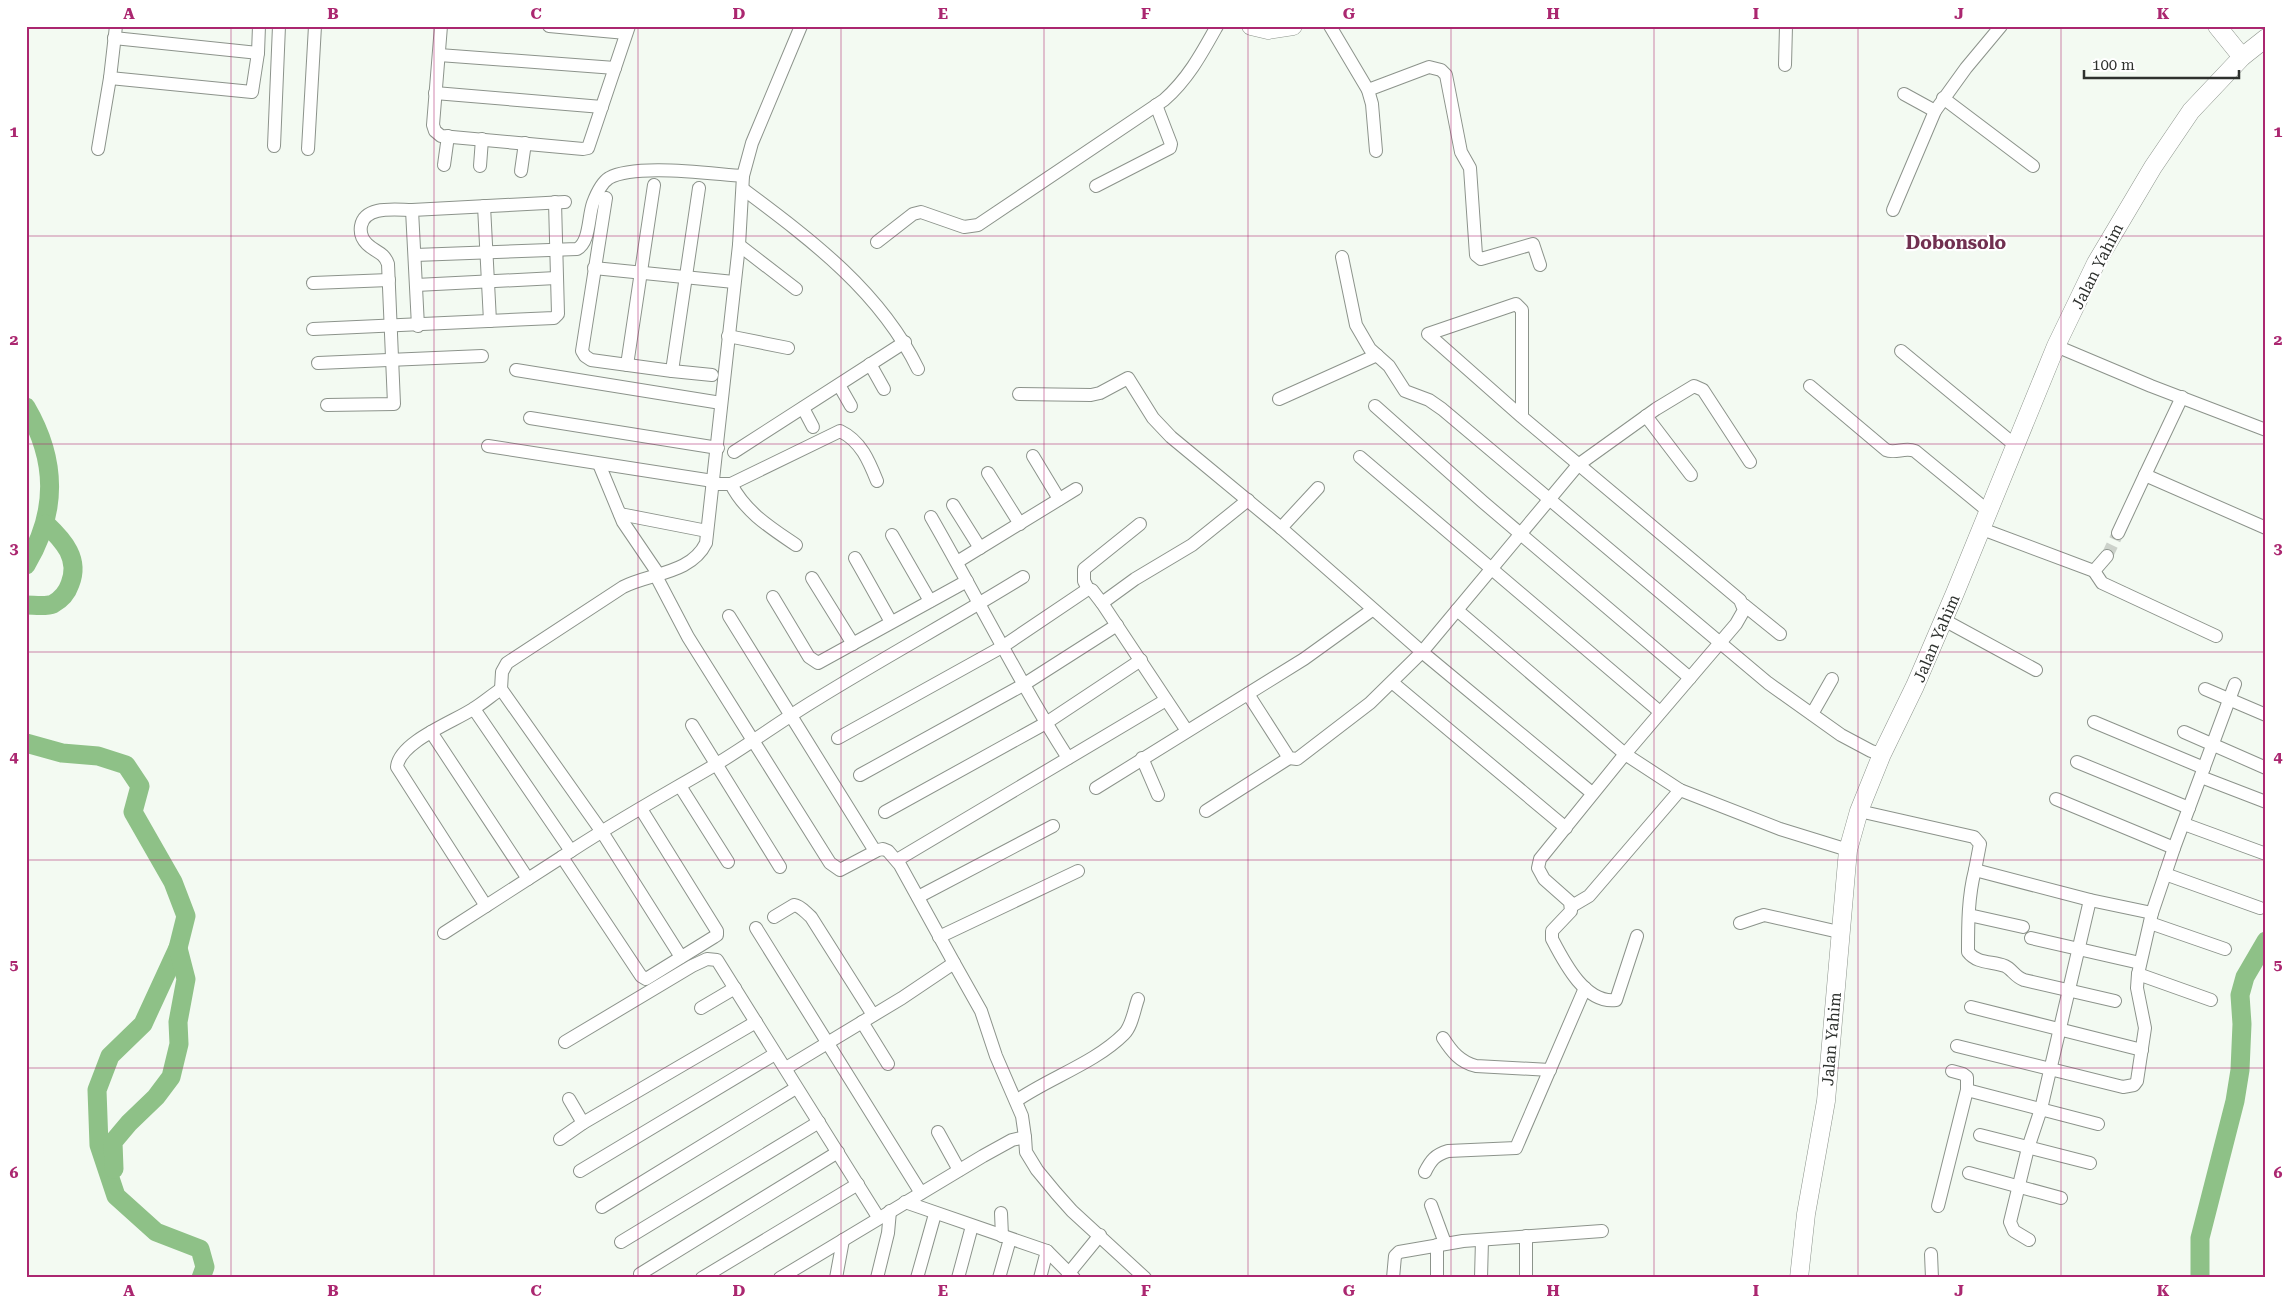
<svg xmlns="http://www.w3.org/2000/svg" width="2292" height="1304" viewBox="0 0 2292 1304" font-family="'Roboto Serif',serif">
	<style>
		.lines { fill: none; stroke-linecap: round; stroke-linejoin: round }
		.river { stroke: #8ec187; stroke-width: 19 }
		.street-tunnel { stroke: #ccd2cb; stroke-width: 12; stroke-dasharray: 12 6; stroke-linecap: butt }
		.street-casing { stroke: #8c938b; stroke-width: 14 }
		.secondary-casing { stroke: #8c938b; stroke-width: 19 }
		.street { stroke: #fff; stroke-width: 12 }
		.secondary { stroke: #fff; stroke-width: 18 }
		.grid { fill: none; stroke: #ab2770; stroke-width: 1; stroke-opacity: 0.55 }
		.labels { text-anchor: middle; stroke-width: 4.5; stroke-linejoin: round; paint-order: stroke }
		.street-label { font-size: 16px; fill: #2e312e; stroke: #fff }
		.neighbourhood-label { font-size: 18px; font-weight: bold; fill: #713050; stroke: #fff }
		.neatline { fill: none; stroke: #ab2770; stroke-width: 2 }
		.grid-label { font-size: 16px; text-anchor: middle; font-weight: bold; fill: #ab2770 }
	</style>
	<rect width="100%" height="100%" fill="#f3faf2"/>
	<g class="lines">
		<g class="river">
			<path d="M26,407C57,460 58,512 26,565"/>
			<path d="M26,605C34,605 46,607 53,604C62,599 67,593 70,584C80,559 64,541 46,524"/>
			<polyline points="26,743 62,753 98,756 126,765 140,786 133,812 173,882 186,916 178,948 143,1024 110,1056 97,1090 99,1145 116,1196 156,1232 200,1249 205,1267 201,1278"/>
			<polyline points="114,1169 113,1142 129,1123 156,1097 171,1077 179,1044 178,1022 186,979 178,948"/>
			<polyline points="2200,1278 2200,1238 2235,1101 2240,1070 2242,1024 2240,995 2245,977 2266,941"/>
		</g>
		<polyline class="street-tunnel" points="2107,556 2118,533"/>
		<defs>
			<g id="street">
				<polyline points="441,26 433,125 435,131 441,136 583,149 588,148 629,26"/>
				<polyline points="549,26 626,33"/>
				<polyline points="1330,26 1368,90 1372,104 1376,151"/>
				<polyline points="114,38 258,53"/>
				<polyline points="439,55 615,68"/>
				<polyline points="1785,65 1786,26"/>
				<polyline points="110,78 252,92 258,53 259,26"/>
				<polyline points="1368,90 1429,67 1441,70 1446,75 1461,152 1470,168 1476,255 1481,259 1533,244 1540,265"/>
				<polyline points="435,93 602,107"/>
				<polyline points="1904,94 1935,111"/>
				<polyline points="1943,98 2033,166"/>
				<polyline points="274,146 279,26"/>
				<polyline points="98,149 110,78 116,26"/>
				<polyline points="308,149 315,26"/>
				<polyline points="444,165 448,136"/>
				<polyline points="480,166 482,139"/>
				<polyline points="521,171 525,143"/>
				<polyline points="1096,186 1170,148 1171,144 1156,105"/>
				<polyline points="699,188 672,371 712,375"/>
				<path d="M743,189C811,240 880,291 918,369"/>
				<polyline points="606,198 582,351 585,356 591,360 672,371"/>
				<polyline points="484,206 490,321"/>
				<polyline points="1893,210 1935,111 1966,68 2001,26"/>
				<path d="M877,242L913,214L921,212L964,227L978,225L1164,100C1188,79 1202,53 1217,26"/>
				<polyline points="739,245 796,289"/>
				<path d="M415,255L577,249C590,242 588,217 593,203C596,195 601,183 609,178C636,163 711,174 743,176"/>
				<polyline points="1342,257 1356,325 1370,349 1389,366 1405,391 1429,400 1442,409 1768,683 1841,735 1871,751 1882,754"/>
				<polyline points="594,268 734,282"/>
				<polyline points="313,283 389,280"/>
				<polyline points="416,285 556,278"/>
				<polyline points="418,326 412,210 565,202"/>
				<polyline points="313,329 554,318 558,314 555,202"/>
				<polyline points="728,336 788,348"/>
				<polyline points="2056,346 2151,386 2266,430"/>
				<polyline points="1901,351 2016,446"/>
				<polyline points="318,363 482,356"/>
				<polyline points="870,364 884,389"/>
				<polyline points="627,365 654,185"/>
				<polyline points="516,370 721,403"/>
				<polyline points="839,385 851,406"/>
				<path d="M1810,386L1886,450C1895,454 1905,447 1915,451L1988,511"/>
				<polyline points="1019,394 1091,395 1100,393 1128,378 1153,418 1171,437 1281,528 1422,652 1370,703 1297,759 1289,758 1248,694"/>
				<polyline points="2182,397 2145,475 2266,528"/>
				<polyline points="1279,399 1377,355"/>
				<path d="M327,405L394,404L388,264C384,252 375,252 367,244C362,239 360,232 361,226C365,205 396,210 412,210"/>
				<polyline points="1375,406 1483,502 1690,678"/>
				<polyline points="803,408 813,427"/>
				<polyline points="1646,416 1691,475"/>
				<polyline points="530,418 718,448"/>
				<polyline points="488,446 713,481"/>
				<polyline points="734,452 905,342"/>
				<polyline points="1033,456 1059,499"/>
				<polyline points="1360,457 1660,712"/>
				<polyline points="599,464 623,522 659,575"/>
				<polyline points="988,473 1020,524"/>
				<path d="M712,484H731L840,431C861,441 869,461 877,481"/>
				<path d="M731,484C745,512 771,528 796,545"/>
				<polyline points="953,505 980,548"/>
				<polyline points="620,514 707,531"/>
				<path d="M931,517C977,597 1018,680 1068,758"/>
				<polyline points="1281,528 1318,488"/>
				<polyline points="1982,529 2094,571 2107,556"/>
				<polyline points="2118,533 2145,475"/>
				<polyline points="892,535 930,601"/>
				<polyline points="855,558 891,622"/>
				<polyline points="957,562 1076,489"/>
				<polyline points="2094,571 2102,583 2216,636"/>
				<polyline points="656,576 688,637 830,863 840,870 878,850 883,849 888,851 900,865 954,963"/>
				<polyline points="812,578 853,644"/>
				<polyline points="1088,589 1084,581 1084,569 1140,524"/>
				<polyline points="773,597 809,657 818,663 967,581"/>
				<polyline points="1102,603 1135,579 1192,545 1248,500"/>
				<polyline points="1744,605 1780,634"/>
				<polyline points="1457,610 1625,754 1736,624 1744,610 1740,600 1522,417 1428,334 1516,304 1522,310 1522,417"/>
				<polyline points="729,616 875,851"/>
				<polyline points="1944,620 2036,670"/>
				<polyline points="1393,683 1566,828"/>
				<polyline points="2205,689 2266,715"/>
				<polyline points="474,709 571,851"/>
				<polyline points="1812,714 1832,679"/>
				<polyline points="2094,722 2204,768"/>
				<polyline points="692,725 780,867"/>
				<polyline points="431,732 528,879"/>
				<polyline points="2184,732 2266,768"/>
				<polyline points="838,738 1002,647 1088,589 1092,590 1102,603 1187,731"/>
				<polyline points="1142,758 1158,795"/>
				<polyline points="2077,762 2189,808"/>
				<polyline points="860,775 1023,685 1117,625"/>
				<polyline points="2201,777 2266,802"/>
				<polyline points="680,786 728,862"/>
				<polyline points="1096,788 1304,659 1372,610"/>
				<polyline points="1592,793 1422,652 1578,465 1656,409 1694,386 1703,390 1750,462"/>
				<polyline points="2056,799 2174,848"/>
				<path d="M641,809L717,931V935L714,937L646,979L641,976L562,857C611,824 664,795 715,765C750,744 782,720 817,699C885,657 955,619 1023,577"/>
				<polyline points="1206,811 1289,758"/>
				<polyline points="1859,811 1974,837 1980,844 1975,870 2090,900 2152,913 2174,848 2235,684"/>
				<polyline points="885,812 1046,723 1141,660"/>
				<polyline points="2184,824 2266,854"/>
				<polyline points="897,860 1166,700"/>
				<path d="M1975,870C1968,897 1968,924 1968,952C1977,964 1992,961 2005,966C2012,969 2015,977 2024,980L2115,1001"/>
				<polyline points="2165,874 2260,908"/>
				<polyline points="918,897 1053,826"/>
				<path d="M486,906L397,767C399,742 453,722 473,709C483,703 492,695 501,689"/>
				<polyline points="1572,906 1589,896 1680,790"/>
				<polyline points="1969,915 2023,927"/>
				<path d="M774,917L794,905C801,906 805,912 811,917L873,1015"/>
				<polyline points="1740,923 1764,915 1839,932"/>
				<polyline points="2150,923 2225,949"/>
				<polyline points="756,928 921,1193"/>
				<polyline points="444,933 562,857"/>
				<path d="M1637,936L1616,1000C1585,1004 1564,962 1552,939V931L1571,911L1570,902L1544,879L1538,868L1540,859L1625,754L1680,790L1780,829L1848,850"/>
				<polyline points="939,937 1078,871"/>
				<polyline points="2031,938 2140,963"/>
				<path d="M681,957L602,832L501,689L502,672L507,663L623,587C650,573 691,574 706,543L739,245L743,176L752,143L801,26"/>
				<polyline points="2138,974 2211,1000"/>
				<polyline points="1971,1007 2142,1050"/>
				<polyline points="701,1008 735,988"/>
				<polyline points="862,1022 888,1064"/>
				<path d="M1443,1038C1452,1052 1460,1062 1476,1066L1550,1070"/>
				<polyline points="565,1042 692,966 707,959 717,960 878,1217"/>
				<polyline points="1957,1046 2123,1087 2134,1085 2137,1081 2145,1028 2137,988 2138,974 2152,913"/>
				<polyline points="786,1068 902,998 954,963 981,1011 996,1056 1022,1116 1025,1137"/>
				<polyline points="1967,1090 2098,1124"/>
				<polyline points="569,1099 583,1123"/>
				<path d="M1016,1101C1049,1078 1095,1063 1124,1034C1132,1026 1134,1010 1138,999"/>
				<polyline points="938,1132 959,1170"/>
				<polyline points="1980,1135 2090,1163"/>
				<polyline points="560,1139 583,1123 756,1022"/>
				<polyline points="580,1171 775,1054"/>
				<path d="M1425,1172C1431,1160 1435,1155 1448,1151L1516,1148L1585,988"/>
				<polyline points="1969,1173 2061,1198"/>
				<polyline points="905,1202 1047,1251 1074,1278"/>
				<polyline points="1431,1205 1445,1243"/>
				<polyline points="1938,1206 1967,1090 1967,1077 1963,1074 1952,1071"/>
				<polyline points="602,1207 796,1088"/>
				<polyline points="1001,1213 1002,1236"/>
				<polyline points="2029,1240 2014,1231 2010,1222 2028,1148 2041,1109 2090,900"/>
				<polyline points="621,1242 819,1122"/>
				<polyline points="1931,1254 1932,1278"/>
				<polyline points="640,1274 838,1152"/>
				<polyline points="702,1278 858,1184"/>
				<polyline points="780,1278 983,1156 1012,1140 1025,1137 1026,1152 1037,1170 1056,1193 1072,1211 1145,1278"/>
				<polyline points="836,1278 843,1240"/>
				<polyline points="877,1278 888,1233 890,1211"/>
				<polyline points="917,1278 935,1214"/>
				<polyline points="958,1278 972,1226"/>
				<polyline points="999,1278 1010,1239"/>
				<polyline points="1040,1278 1047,1251"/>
				<polyline points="1067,1278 1069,1273 1100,1235"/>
				<polyline points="1393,1278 1395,1256 1399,1252 1463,1241 1602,1231"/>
				<polyline points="1437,1278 1437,1245"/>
				<polyline points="1481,1278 1482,1240"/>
				<polyline points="1526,1278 1526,1236"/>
			</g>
			<g id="secondary">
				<polyline points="1251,26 1268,30 1293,26"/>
				<polyline points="2217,26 2242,57"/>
				<polyline points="1799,1278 1806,1214 1826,1101 1848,850 1859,811 1882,754 1915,686 1955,593 2056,346 2096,263 2153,167 2191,111 2242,57 2266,38"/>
			</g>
		</defs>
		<use href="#street" class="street-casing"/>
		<use href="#secondary" class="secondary-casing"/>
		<use href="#street" class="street"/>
		<use href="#secondary" class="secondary"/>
	</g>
	<path class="grid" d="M231,26V1278M434,26V1278M638,26V1278M841,26V1278M1044,26V1278M1248,26V1278M1451,26V1278M1654,26V1278M1858,26V1278M2061,26V1278M26,236H2266M26,444H2266M26,652H2266M26,860H2266M26,1068H2266"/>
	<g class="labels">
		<g class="street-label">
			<text transform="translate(2097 266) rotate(-63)" y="6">Jalan Yahim</text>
			<text transform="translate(1936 638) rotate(-67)" y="6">Jalan Yahim</text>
			<text transform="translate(1831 1039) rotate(-85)" y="6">Jalan Yahim</text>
		</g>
		<g class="neighbourhood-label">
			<text x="1956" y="249">Dobonsolo</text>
		</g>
	</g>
	<rect width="2292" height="1304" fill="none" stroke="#ffffff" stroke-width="55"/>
	<path d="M2084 70v8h155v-8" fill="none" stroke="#2e312e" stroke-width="2.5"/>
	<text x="2092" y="70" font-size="15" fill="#2e312e" stroke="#ffffff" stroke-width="4" paint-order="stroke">100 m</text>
	<rect x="28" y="28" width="2236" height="1248" class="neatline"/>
	<g class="grid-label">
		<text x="129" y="19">A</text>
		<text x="333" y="19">B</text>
		<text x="536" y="19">C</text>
		<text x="739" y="19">D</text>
		<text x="943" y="19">E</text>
		<text x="1146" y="19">F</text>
		<text x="1349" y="19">G</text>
		<text x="1553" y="19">H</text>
		<text x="1756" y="19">I</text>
		<text x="1959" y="19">J</text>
		<text x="2163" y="19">K</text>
		<text x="14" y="137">1</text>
		<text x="2278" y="137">1</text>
		<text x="14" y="345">2</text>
		<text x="2278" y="345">2</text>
		<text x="14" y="554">3</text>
		<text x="2278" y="554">3</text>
		<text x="14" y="762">4</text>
		<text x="2278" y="762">4</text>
		<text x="14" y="970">5</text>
		<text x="2278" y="970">5</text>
		<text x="14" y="1178">6</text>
		<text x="2278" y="1178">6</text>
		<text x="129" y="1296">A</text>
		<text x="333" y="1296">B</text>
		<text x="536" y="1296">C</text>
		<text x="739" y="1296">D</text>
		<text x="943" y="1296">E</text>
		<text x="1146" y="1296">F</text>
		<text x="1349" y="1296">G</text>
		<text x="1553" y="1296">H</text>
		<text x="1756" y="1296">I</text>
		<text x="1959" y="1296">J</text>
		<text x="2163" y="1296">K</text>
	</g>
</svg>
